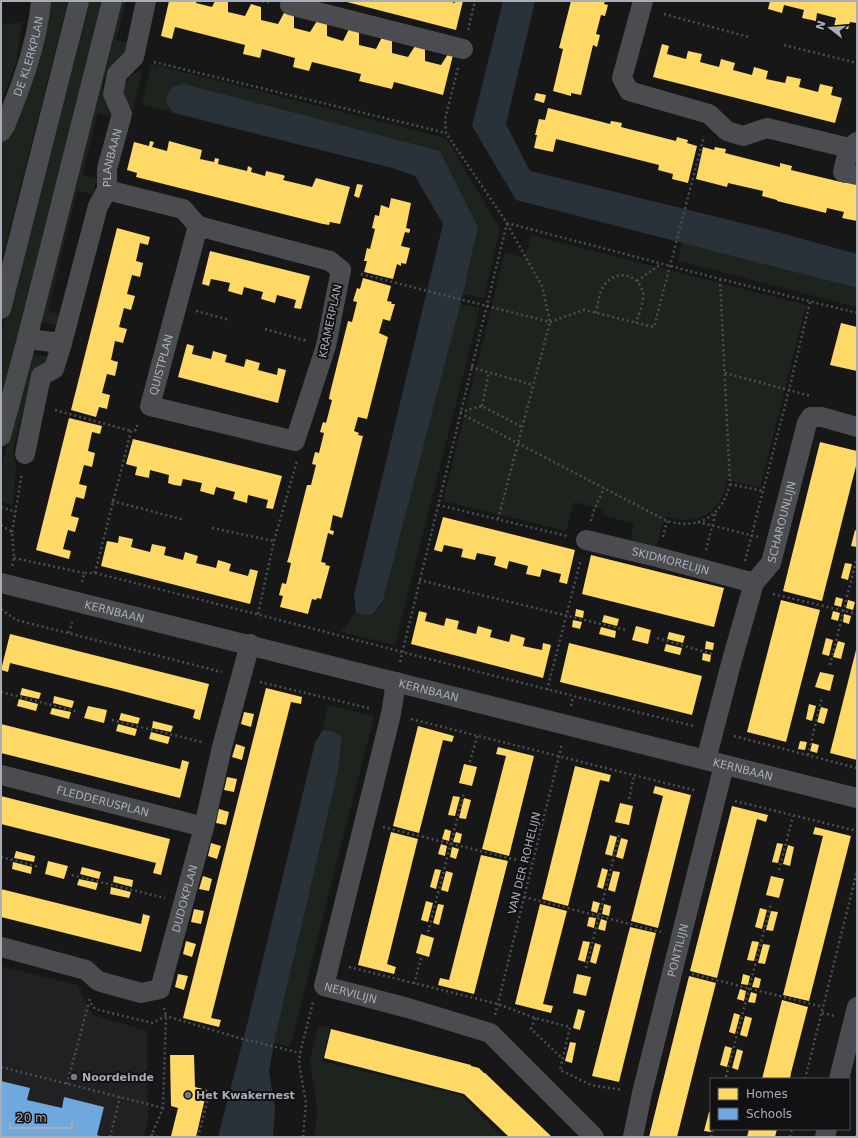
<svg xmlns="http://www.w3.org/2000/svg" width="858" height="1138" viewBox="0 0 858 1138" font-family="'DejaVu Sans',sans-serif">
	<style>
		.built { fill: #212123 }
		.green { fill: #1d241e }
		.water { fill: #2a3239 }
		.homes { fill: #ffd966 }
		.schools { fill: #6fa8dc }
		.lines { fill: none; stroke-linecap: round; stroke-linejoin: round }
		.path { stroke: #4d4e52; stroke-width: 2.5; stroke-dasharray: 2 3; stroke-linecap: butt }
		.minor { stroke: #4b4c50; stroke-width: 20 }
		.poi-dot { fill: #757880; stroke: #111113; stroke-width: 1.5 }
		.labels { text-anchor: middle; stroke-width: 4; stroke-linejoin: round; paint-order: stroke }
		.street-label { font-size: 11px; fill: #a8adb8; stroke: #111113 }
		.poi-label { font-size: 11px; font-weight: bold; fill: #a8adb8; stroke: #111113; text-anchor: start }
	</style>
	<rect width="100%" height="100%" fill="#171717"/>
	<polygon class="built" points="1,966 77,985 93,1015 147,1031 148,1122 143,1137 1,1137"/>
	<g class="green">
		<polygon points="49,1 68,1 1,263 1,145 22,108"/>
		<polygon points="86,1 103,1 1,406 1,333"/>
		<path d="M119,1H126L116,40L129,43C128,47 128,52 126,56C123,61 114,65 110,70C98,83 103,101 111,114L110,116L98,113L82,175L97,178L93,194L77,191L48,311L60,315L57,325L40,321Z"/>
		<polygon points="22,22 16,62 3,98 1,97 1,25"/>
		<polygon points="151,64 446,138 500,229 484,298 463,294 478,227 440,151 167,103 174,113 142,105"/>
		<polygon points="142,70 133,110 125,101 123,89 130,76"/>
		<path d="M531,235L806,305L760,488L727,480C723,512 695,528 665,516L656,548L632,542L631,535L634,524L603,515L604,510L574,502L566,531L443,501L505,252L525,258Z"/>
		<polygon points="682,242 857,288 857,307 678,261"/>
		<polygon points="460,304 480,308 395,645 341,632 356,612 364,615 375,614 383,601"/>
		<polygon points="30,354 49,357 48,360 33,371 13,450 16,467 13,506 1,501 1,469"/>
		<polygon points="328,705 374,716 290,1047 274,1043 338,771 342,737 333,731 322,731"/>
		<polygon points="318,1025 330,1028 322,1061 461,1095 502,1137 315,1137 317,1107 310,1060"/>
	</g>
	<g class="water">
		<polygon points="503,1 535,1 506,124 530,171 770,230 857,254 857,288 516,200 472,126"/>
		<path d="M184,84L440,151L478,227L463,294L383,601L373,614L364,615L356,612L354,595L443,224L415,176L392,168L174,113C165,101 164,100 172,87Z"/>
		<polygon points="322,731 333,731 342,737 338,771 275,1038 269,1071 275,1109 273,1137 218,1137 248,1021 315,743"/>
	</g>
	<g class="homes">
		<polygon points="169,1 196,1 196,3 212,7 215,1 228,1 228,12 245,16 251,4 261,7 261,20 278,24 284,13 294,15 294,28 310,32 317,21 327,23 327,36 343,41 349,29 359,31 359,45 376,49 382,37 392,40 392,53 408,57 415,46 425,48 425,61 441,65 448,54 453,55 443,95 394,82 392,89 359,81 361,74 312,62 309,71 293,67 295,58 262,49 260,58 243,54 245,45 175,27 172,39 161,36"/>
		<polygon points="343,1 448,1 455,3 455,1 463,1 456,30"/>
		<polygon points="571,1 605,1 604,4 608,5 605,16 601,15 596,34 600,35 597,47 593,45 581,95 571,93 571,96 553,91 563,49 559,48"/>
		<polygon points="770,1 857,1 857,23 850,22 848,29 834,26 836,18 817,13 816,21 802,18 804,10 784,5 782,13 768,9"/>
		<polygon points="662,44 669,46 667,54 686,59 688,51 702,54 700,62 719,67 721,59 735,63 733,70 752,75 754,67 768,71 766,79 785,83 787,76 801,79 799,87 818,92 820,84 833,87 831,95 842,98 835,123 653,77"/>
		<polygon points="536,93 546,95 544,103 534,100"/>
		<polygon points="548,108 610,124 611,121 617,122 622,123 621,127 676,141 677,137 688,140 687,143 697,146 688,183 672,179 673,174 658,170 659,165 556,139 553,152 534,148 537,135 535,135 539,119 545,120"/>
		<polygon points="150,141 154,142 152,147 167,151 169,141 202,150 200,159 214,162 215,158 219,159 218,164 247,171 248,166 252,168 251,172 265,176 266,171 283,175 285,176 283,180 312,187 316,178 350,187 340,224 330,222 329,225 323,224 136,177 137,173 127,170 134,142 149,146"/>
		<polygon points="703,147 714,150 715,147 720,148 726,149 725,153 780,167 780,163 792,166 791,170 845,183 846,180 857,182 857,221 842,218 844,212 827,208 826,213 810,209 777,201 777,200 762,196 763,191 728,183 727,187 696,179"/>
		<polygon points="357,184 363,185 359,198 354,196"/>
		<polygon points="391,198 411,203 406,228 410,229 410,231 409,233 405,232 401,246 410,248 406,264 401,263 401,266 397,264 393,279 364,272 367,261 364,261 367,248 370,249 375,229 372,228 375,215 379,216 381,205 389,208"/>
		<polygon points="117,228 150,237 148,245 140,243 136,261 143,263 140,277 132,275 127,294 135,296 131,310 124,308 119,327 127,329 123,343 115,341 111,360 118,362 115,376 107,374 102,393 110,395 107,409 99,407 96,417 71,410"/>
		<polygon points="210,251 310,276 301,309 294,308 296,300 277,295 275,303 261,299 263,292 244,287 242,295 228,291 230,283 221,281 211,279 209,286 202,284"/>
		<polygon points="363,278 391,286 387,301 392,302 391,304 395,304 390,321 383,319 379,333 388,337 367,419 358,417 354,431 359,433 358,435 363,436 342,518 333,515 330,530 334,531 333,535 328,533 321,562 326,563 325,565 330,566 321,599 317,598 316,600 312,599 308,614 280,607 283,596 279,595 282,583 286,584 291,563 287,562 289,556 307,485 311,485 316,465 312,464 315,452 319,453 324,433 320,432 322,425 323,422 326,423 332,400 329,399 330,393 348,321 352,322 357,302 353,301 357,288 360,289"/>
		<polygon points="841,323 857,327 857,371 830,365"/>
		<polygon points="187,344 194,346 192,354 211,359 213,351 227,355 225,362 244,367 246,359 260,363 258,370 277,375 278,368 286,370 278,403 178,377"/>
		<polygon points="69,418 102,426 100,434 92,432 88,451 95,453 92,467 84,465 79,484 87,486 84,499 76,497 71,516 79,518 75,532 68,530 63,549 71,551 69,559 36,550"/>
		<polygon points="133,439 282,476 273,509 266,508 268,500 248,495 247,503 233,499 235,492 216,487 214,495 200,491 202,483 183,479 181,486 174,485 168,483 169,475 150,470 149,478 135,475 137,467 126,464"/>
		<polygon points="820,442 857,451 857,462 822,601 783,591"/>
		<polygon points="443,517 575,550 567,584 559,582 561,574 552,572 542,569 540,577 526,574 528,566 509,561 507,569 494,565 496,557 477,553 475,560 461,557 463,549 444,545 442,552 434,550"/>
		<polygon points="855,530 857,531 857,547 851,546"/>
		<polygon points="119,536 133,539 131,547 150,552 152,544 166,547 164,555 183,560 185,552 198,556 196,563 216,568 218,560 231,564 229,571 248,576 250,569 258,571 250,604 101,566 107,541 118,543"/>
		<polygon points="591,555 724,588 714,627 582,594"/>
		<polygon points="845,563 852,564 848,580 841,578"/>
		<polygon points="836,597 843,599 841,607 834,605"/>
		<polygon points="781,600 820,610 786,742 747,732"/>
		<polygon points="848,600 855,602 853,610 846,608"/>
		<polygon points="576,609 584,611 583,618 575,616"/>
		<polygon points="419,611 427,613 425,621 444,626 446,618 459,621 457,629 476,634 478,626 492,630 490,637 509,642 511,634 525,638 523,646 542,650 543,643 551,645 543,678 411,644"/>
		<polygon points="833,611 840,613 838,621 831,619"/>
		<polygon points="844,614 851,616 849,624 843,622"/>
		<polygon points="604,615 619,619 617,626 602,622"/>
		<polygon points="573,620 582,622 580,629 572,627"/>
		<polygon points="636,626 651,630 648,644 632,640"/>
		<polygon points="601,627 616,631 615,638 599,634"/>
		<polygon points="669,632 685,636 683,643 667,639"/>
		<polygon points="10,634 209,684 200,720 193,718 195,710 119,690 10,663 8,672 1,670"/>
		<polygon points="826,638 833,640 829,656 822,654"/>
		<polygon points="706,641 714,643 713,650 705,649"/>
		<polygon points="838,641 845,643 841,659 833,657"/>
		<polygon points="569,643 702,676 692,715 560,682"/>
		<polygon points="666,644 682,648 680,655 664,651"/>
		<polygon points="856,650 857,650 857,760 830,753"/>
		<polygon points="703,653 711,655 710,662 702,660"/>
		<polygon points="820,672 834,675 830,691 815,687"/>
		<polygon points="22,688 41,693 39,699 20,695"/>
		<polygon points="266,688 302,697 301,704 291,702 214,1006 211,1018 221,1020 219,1027 183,1018"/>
		<polygon points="54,696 74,701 72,708 53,703"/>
		<polygon points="19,699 38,704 36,711 17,706"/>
		<polygon points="809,704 816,706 812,721 806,719"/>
		<polygon points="88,706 107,710 104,723 84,718"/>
		<polygon points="821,707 828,709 824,724 817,722"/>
		<polygon points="52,708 71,712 69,719 50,714"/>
		<polygon points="244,712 254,714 251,727 241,724"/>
		<polygon points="121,713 140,718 138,724 119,720"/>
		<polygon points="153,721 173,726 171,732 152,728"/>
		<polygon points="1,724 180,769 182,760 189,762 180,798 1,753"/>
		<polygon points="118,724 137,729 135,736 116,731"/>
		<polygon points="418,726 454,736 452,742 443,740 419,833 393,826"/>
		<polygon points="151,732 170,737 168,744 149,739"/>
		<polygon points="800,741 807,742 805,750 798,749"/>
		<polygon points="812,743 819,745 817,753 810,751"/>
		<polygon points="236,744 245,747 242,760 232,757"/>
		<polygon points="498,747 534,756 509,856 482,849 506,756 496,754"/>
		<polygon points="464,764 477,767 472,786 459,783"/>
		<polygon points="575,766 611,775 609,782 600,780 568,906 542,899"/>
		<polygon points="227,777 237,779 234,792 224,790"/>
		<polygon points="655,786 691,795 658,928 631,921 663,796 653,793"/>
		<polygon points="1,796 170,839 161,875 153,873 156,863 1,824"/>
		<polygon points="453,796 460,797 455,816 448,815"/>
		<polygon points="464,798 471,800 466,819 459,818"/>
		<polygon points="620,803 633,806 629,825 615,822"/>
		<polygon points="732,806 768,815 766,822 757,819 717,978 690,971"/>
		<polygon points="219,809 229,812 226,825 216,823"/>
		<polygon points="815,827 851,836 809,1001 783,995 823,836 813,834"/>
		<polygon points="445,829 451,831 449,841 442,839"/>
		<polygon points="391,832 418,839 387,964 396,967 394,974 358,965"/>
		<polygon points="456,832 462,834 460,843 453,842"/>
		<polygon points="610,835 617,837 612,856 605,854"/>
		<polygon points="621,838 628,840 623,859 616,857"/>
		<polygon points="211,843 221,846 217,859 208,856"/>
		<polygon points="777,843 783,844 778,863 772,862"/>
		<polygon points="441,844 447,846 445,856 438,854"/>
		<polygon points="788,845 794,847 790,866 783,864"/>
		<polygon points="452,847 459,849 456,859 450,857"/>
		<polygon points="16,851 35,856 34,862 14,858"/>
		<polygon points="481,855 508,861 474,994 438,985 440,978 449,980"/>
		<polygon points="48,861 68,866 64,879 45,874"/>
		<polygon points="13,862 32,867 31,874 12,869"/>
		<polygon points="82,867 101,872 99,879 80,874"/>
		<polygon points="602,868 608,870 603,889 597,887"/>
		<polygon points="435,869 441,870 436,889 430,887"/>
		<polygon points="446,871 453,873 448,892 441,890"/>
		<polygon points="613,871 620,872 615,892 608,890"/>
		<polygon points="114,876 133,880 132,887 113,882"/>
		<polygon points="203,876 212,879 209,891 199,889"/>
		<polygon points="771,876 784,879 779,898 766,895"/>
		<polygon points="79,879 98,883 96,890 77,885"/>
		<polygon points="111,887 131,892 129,898 110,894"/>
		<polygon points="1,889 141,924 143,914 150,916 141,952 1,917"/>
		<polygon points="426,901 433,903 428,922 421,920"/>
		<polygon points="593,901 600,903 597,913 591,911"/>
		<polygon points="438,904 444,905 439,925 433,923"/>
		<polygon points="540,904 567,911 543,1004 553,1006 551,1013 515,1004"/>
		<polygon points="604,904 611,906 609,916 602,914"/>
		<polygon points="760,908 767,910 762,929 755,927"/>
		<polygon points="194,909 204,911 201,924 191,922"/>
		<polygon points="771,911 778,912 773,931 766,930"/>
		<polygon points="589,917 596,918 594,928 587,926"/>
		<polygon points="601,919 607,921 605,931 598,929"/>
		<polygon points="630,927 656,933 619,1082 592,1076"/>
		<polygon points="421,934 434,938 429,957 416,953"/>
		<polygon points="186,941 196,944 192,957 183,954"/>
		<polygon points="583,941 590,942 585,962 578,960"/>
		<polygon points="752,941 759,942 754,961 747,960"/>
		<polygon points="595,943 601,945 596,964 590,962"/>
		<polygon points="763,944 770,945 765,964 758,963"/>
		<polygon points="178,974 188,976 184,990 175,987"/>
		<polygon points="577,974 591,977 586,996 573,993"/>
		<polygon points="743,974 750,976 748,985 741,984"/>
		<polygon points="689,976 716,983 699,1049 677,1137 649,1137"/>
		<polygon points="755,977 761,979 759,988 752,987"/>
		<polygon points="740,989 746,991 744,1001 737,999"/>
		<polygon points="751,992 757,994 755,1003 748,1002"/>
		<polygon points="782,1000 808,1007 791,1073 790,1079 762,1079"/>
		<polygon points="578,1009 585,1011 580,1030 573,1028"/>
		<polygon points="734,1013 740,1015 735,1034 729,1032"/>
		<polygon points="745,1016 752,1018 747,1037 740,1035"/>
		<polygon points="331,1029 471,1065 471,1066 479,1068 484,1073 485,1073 552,1137 509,1137 464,1094 324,1058"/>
		<polygon points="570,1042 576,1043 572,1063 565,1061"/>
		<polygon points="725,1046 732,1048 727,1067 720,1065"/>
		<polygon points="737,1049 743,1051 738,1070 732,1068"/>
		<polygon points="170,1055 194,1055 195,1087 207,1090 196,1137 171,1136 178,1108 171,1106"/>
		<polygon points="709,1112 711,1112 711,1132 704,1131"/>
		<polygon points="749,1129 777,1129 775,1137 747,1137"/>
	</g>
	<polygon class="schools" points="1,1081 30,1088 27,1100 62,1108 64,1097 104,1107 97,1135 100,1136 99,1137 1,1137"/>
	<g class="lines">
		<g class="path">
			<polyline points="262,1 271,3"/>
			<polyline points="664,14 749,37"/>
			<polyline points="468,30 475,1"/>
			<polyline points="784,45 857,63"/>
			<polyline points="154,62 446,133"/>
			<polyline points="458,68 445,119 446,133 507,223 720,279 857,313"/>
			<polyline points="361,274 550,322 584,310 654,327 704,136"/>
			<polyline points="637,281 661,264"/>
			<polyline points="196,311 230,320"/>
			<path d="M596,313C598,304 599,291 605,284C617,269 639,274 643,293C644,302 639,314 636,323"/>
			<polyline points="265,329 307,341"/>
			<polyline points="471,367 533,385"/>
			<polyline points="725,373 811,396"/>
			<polyline points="482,406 489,372"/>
			<polyline points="55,410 131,431"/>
			<polyline points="460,412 482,406 522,427"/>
			<path d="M460,413L667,521C700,530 722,516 730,484L720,279"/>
			<polyline points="730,484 763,491"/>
			<polyline points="112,501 185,520"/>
			<polyline points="438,505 567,536"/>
			<polyline points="1,507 16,512"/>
			<polyline points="498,519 550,322 542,286 507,224"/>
			<polyline points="591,521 594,510 604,488"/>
			<polyline points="698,522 758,537"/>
			<polyline points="1,525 12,532 14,558 12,566"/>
			<polyline points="212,528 274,541"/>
			<polyline points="12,532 22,473"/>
			<polyline points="663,537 667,521"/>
			<polyline points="706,550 716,512"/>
			<polyline points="14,558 84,573"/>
			<polyline points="745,561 789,390 810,302"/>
			<path d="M95,573C295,623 493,677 694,726"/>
			<polyline points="419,580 626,630"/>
			<polyline points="82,582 84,573 95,573 131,431 136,430 138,423"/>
			<polyline points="773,594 857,614"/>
			<polyline points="1,609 16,620 222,672"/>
			<polyline points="258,614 274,541 297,461"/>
			<polyline points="69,633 72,622"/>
			<polyline points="657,638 712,654"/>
			<polyline points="400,662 507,223"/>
			<polyline points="830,665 857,557"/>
			<polyline points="260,682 372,709"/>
			<polyline points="547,690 581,559"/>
			<polyline points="1,692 79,712"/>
			<polyline points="571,706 573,697"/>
			<polyline points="411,719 697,791"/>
			<polyline points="112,720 202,742"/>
			<polyline points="734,736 857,768"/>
			<polyline points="808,755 822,697"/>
			<polyline points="470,762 477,736"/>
			<polyline points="629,799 634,776"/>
			<polyline points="735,801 857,831"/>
			<polyline points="383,827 533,864"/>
			<polyline points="1,857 39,867"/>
			<polyline points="779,870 793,816"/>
			<polyline points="72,875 165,898"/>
			<polyline points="524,897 661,932"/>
			<polyline points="428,932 464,792"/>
			<polyline points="349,967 498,1004 535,1018 570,1027 560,1070 591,1085 622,1090"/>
			<polyline points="586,968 620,832"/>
			<polyline points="692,974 823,1007"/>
			<polyline points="414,984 421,958"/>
			<polyline points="90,999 89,1001 95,1009 152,1023 166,1016 239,1038 300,1053"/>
			<polyline points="822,1013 835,1016"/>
			<polyline points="495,1015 562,744"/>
			<polyline points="535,1018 531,1029 562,1058"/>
			<polyline points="1,1067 163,1108"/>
			<polyline points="726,1077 771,904"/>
			<polyline points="805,1079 857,871"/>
			<polyline points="67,1084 89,1002"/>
			<polyline points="151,1135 158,1137"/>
			<polyline points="110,1137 120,1097"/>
			<polyline points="151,1137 163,1108 166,1016 164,1008"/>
			<polyline points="198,1137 210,1091"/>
			<polyline points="303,1137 306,1103 299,1064 300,1053 313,1002"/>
			<polyline points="711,1137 713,1129"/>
			<polyline points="790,1137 792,1129"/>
			<polyline points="856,1137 857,1132"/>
		</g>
		<g class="minor">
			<polyline points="643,1 622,78 629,91 709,114 727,131 743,136 767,128 849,148 857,142"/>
			<polyline points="290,5 463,49"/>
			<path id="s1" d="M1,132L5,126C21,86 37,45 41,1"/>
			<polyline points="849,148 843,172 857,175"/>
			<path id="s2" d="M107,190L183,209L198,226L330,261L341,270L326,346L295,441L150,406L198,226"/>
			<polyline points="1,309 79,1"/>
			<path id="s3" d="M27,339L62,343L98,206L107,190V169L122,114L113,94L117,74L134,57L146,1"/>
			<polyline points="1,436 27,339 112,1"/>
			<polyline points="25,454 41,376 54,369 62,343"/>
			<path id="s4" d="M586,540L657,557L754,583"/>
			<path id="s5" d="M1,583L857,798"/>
			<path id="s6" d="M396,682L391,714L324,986L408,1008L490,1033L594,1137"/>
			<path id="s7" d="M706,760L732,660L754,583L771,563L807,423L811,417H822L857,427"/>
			<path id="s8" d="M1,775L204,827"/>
			<path id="s9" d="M1,947L86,970L98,981L141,993L160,989L204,827L222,747L250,644"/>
			<polyline points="839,1079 857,1007"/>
			<path id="s10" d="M633,1137L642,1093L724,765"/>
			<polyline points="825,1137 827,1129"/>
		</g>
	</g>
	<g class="poi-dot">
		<circle cx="74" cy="1077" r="4"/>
		<circle cx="188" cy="1095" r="4"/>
	</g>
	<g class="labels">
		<g class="street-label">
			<text dy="4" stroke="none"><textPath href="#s1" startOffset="81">DE KLERKPLAN</textPath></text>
			<text dy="4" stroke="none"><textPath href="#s3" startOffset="228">PLANBAAN</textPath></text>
			<text transform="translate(330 321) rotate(-78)" y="4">KRAMERPLAN</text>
			<text dy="4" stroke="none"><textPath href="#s2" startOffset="621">QUISTPLAN</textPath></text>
			<text dy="4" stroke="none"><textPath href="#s7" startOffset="252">SCHAROUNLIJN</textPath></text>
			<text dy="4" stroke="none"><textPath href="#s4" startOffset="87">SKIDMORELIJN</textPath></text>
			<text dy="4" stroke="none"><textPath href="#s5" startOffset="117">KERNBAAN</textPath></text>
			<text dy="4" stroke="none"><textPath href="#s5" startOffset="441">KERNBAAN</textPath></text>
			<text dy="4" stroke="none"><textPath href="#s5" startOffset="765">KERNBAAN</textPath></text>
			<text dy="4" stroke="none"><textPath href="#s8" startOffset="105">FLEDDERUSPLAN</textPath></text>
			<text transform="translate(524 863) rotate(-76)" y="4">VAN DER ROHELIJN</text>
			<text dy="4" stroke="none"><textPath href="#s9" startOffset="262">DUDOKPLAN</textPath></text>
			<text dy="4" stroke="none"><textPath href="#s10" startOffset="192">PONTILIJN</textPath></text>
			<text dy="4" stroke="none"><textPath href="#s6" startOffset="340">NERVILIJN</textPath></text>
		</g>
		<g class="poi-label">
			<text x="82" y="1081">Noordeinde</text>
			<text x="196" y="1099">Het Kwakernest</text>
		</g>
	</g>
	<rect width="858" height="1138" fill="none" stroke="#a8adb8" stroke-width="4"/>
	<rect x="710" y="1078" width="140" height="52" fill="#111113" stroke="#4d4f55"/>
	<rect x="718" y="1088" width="20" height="12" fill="#ffd966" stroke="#4d4f55"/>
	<text x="746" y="1098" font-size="12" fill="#a8adb8">Homes</text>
	<rect x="718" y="1108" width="20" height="12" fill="#6fa8dc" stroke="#4d4f55"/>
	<text x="746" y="1118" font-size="12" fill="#a8adb8">Schools</text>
	<g transform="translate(830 28) rotate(287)" stroke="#111113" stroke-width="3" paint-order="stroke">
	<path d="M0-3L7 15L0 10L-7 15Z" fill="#a8adb8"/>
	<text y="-6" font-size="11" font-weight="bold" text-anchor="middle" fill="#a8adb8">N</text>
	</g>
	<path d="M10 1122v6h62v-6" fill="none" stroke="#a8adb8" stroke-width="2"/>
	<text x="16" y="1122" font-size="12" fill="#a8adb8" stroke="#111113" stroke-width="3" paint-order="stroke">20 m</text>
</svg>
